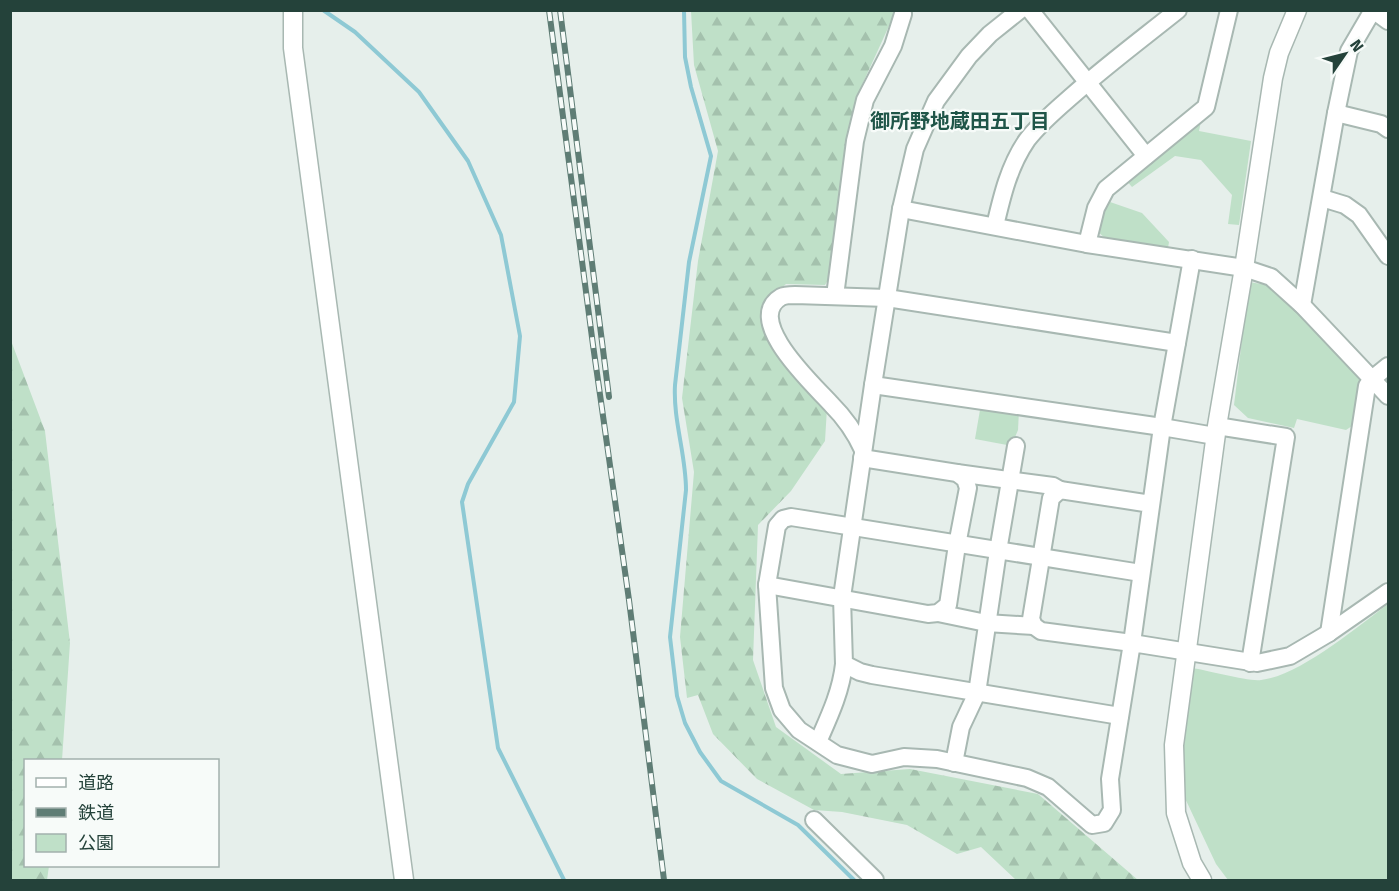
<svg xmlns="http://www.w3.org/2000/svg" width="1399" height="891" viewBox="0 0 1399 891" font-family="'Fira Sans','Noto Sans JP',sans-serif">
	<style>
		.forest { fill: url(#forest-firs) }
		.park { fill: #bfe0c8 }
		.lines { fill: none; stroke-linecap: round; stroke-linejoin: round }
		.stream { stroke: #8ec9d4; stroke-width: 4 }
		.minor-casing { stroke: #a8b8b2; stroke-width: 20 }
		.tertiary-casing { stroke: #a8b8b2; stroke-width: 21 }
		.minor { stroke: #fff; stroke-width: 16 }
		.tertiary { stroke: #fff; stroke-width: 18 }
		.rail-casing { stroke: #5f7d75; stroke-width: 6 }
		.rail { stroke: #f7fbf9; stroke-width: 4; stroke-dasharray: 11; stroke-linecap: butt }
		.labels { text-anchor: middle; stroke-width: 4.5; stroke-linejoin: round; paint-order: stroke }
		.neighbourhood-label { font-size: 20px; font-weight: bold; fill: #1f5548; stroke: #f7fbf9 }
	</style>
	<defs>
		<pattern id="forest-firs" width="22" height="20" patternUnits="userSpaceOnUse" patternTransform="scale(1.5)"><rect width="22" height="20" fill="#bfe0c8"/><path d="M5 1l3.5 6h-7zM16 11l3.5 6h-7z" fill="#a4c1ad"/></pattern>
	</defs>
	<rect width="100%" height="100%" fill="#e6efeb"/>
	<g class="forest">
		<polygon points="691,11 893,11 894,15 862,85 838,264 825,285 786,284 762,304 769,341 827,408 825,441 791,491 758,525 753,660 776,727 841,774 910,769 1038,794 1138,880 1016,880 981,847 957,854 907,825 842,812 814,810 757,779 713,734 698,695 687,698 680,637 694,472 682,398 698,261 718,151 694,65"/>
		<polygon points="10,338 45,431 70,643 62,760 26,760 26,866 49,866 47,880 11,880"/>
	</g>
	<g class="park">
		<polygon points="1202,116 1199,131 1251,141 1239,225 1228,224 1232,195 1201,160 1175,156 1132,187 1125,179"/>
		<polygon points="1110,202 1142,213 1169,242 1168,248 1105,238 1097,231 1104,208"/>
		<polygon points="1249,282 1273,286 1361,374 1352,426 1346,430 1297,419 1294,428 1248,418 1234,405"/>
		<polygon points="981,404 1019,410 1018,430 1013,442 1007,445 975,439"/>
		<path d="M1388,604V880H1228L1216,864L1183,794L1180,752L1192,668C1207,670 1249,682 1261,680C1299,676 1357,627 1388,604Z"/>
	</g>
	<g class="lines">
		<g class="stream">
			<polyline points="323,10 355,32 419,92 468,161 501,235 520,336 514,402 468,484 462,502 498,748 564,880"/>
			<path d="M684,10L685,57L691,87L711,156L689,262L675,385C673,421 686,454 686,490L670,637L677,696L685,723L700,752L721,781L798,825L854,880"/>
		</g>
		<defs>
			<g id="minor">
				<polyline points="1020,10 990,34 969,56 936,101 915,149 901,209 873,385 842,597 844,664 860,672 872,675 1120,716"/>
				<polyline points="1030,10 1146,156"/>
				<polyline points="1373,10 1388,21"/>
				<polyline points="1336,113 1381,124 1388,129"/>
				<polyline points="1322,198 1345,205 1359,215 1388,256"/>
				<polyline points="901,209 1087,244 1244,268 1271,277 1302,305 1388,396"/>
				<path d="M995,226C1002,196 1009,166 1027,140C1040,123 1057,109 1073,95C1107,65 1143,38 1178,10"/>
				<polyline points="1087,244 1096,208 1106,189 1206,107 1229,10"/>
				<polyline points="835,296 855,141 865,100 893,46 903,14"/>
				<polyline points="1302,305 1336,113 1349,51 1373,10"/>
				<polyline points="873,385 1162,427 1215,436"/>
				<polyline points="1217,426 1286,437 1250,663"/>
				<path d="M863,450C855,432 845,418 831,404C816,387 742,320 781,297C785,295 791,295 795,295L887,298L1177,343"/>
				<polyline points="957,473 1053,486 1060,490"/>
				<polyline points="1151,504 1060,490 1051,498 1031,619 1034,626 1041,631 1132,643 1162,427 1192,259"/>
				<polyline points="1141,573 791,517 783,519 777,526 767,585 774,688 782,710 799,730 837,755 872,764 904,757 937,759 1027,778 1048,787 1092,825 1104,823 1112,810 1110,779 1132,643 1257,663 1290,656 1329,633 1388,592"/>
				<polyline points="767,585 928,614 938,613 948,605 957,545 968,488 965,479 957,473 862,458"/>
				<polyline points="938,613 986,623 1034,626"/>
				<polyline points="1329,633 1367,386 1372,379 1388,366"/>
				<path d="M818,742C829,717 841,692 844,664"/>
				<polyline points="954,763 961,727 977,693 998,551 1016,446"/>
				<polyline points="814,820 875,880"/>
			</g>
			<g id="tertiary">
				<polyline points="293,10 293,48 404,880"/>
				<polyline points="1202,880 1192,863 1176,813 1174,745 1217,426 1244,268 1273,78 1279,53 1297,10"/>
			</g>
		</defs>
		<use href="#minor" class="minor-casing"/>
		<use href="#tertiary" class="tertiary-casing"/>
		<use href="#minor" class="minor"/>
		<use href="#tertiary" class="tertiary"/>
		<defs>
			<g id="rail">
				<polyline points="549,10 593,345 629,600 664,880"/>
				<polyline points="560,10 609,397"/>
			</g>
		</defs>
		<use href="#rail" class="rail-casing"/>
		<use href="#rail" class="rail"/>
	</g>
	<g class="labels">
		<g class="neighbourhood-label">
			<text x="960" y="128">御所野地蔵田五丁目</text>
		</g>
	</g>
	<rect width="1399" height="891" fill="none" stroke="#24423a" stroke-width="24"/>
	<rect x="24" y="759" width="195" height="108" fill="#f7fbf9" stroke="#a3b1ad" stroke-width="1.5"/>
	<rect x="36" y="778" width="30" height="9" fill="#ffffff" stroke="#a3b1ad" stroke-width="1.5"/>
	<text x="78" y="789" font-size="18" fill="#24423a">道路</text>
	<rect x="36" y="808" width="30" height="9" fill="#5f7d75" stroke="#a3b1ad" stroke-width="1.5"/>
	<text x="78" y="819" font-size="18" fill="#24423a">鉄道</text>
	<rect x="36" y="834" width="30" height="18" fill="#bfe0c8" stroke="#a3b1ad" stroke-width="1.5"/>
	<text x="78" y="849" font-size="18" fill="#24423a">公園</text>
	<g transform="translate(1345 54) rotate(55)" stroke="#f7fbf9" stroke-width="4.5" paint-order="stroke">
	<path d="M0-4.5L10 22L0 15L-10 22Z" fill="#24423a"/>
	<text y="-9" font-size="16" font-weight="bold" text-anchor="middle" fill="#24423a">N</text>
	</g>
</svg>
